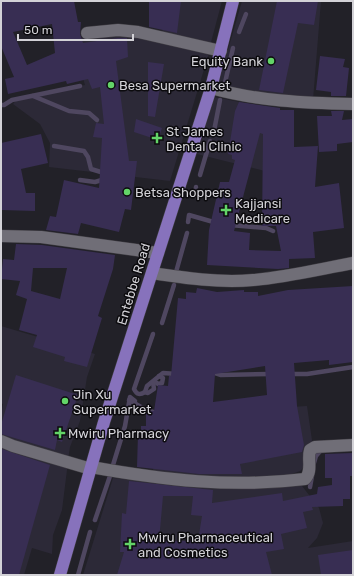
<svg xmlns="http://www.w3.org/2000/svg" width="354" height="576" viewBox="0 0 354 576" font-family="Rubik,sans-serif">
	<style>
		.built { fill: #2c2937 }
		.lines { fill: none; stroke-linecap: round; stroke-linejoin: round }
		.stream { stroke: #4f4760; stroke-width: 4.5 }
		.building { fill: #382e53; fill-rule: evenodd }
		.minor-casing { stroke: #403e44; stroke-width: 13 }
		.major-casing { stroke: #403e44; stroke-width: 13 }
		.minor { stroke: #706e77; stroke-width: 12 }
		.major { stroke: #8772bc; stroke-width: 12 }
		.poi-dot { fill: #63d468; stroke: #0c0b0e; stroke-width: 1.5 }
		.labels { text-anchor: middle; stroke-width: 3; stroke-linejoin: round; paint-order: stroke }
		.poi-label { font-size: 13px; fill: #d3d2d7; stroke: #0c0b0e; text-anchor: start }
		.street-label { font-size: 13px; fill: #d3d2d7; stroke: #0c0b0e }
	</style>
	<rect width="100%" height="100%" fill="#222128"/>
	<g class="built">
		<polygon points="151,1 222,1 210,46 162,36 164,7"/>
		<polygon points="242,1 321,1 313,100 217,88"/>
		<polygon points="121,32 209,53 170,181 49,167 50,143 40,124 13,104 18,98 85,85 76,55 74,39"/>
		<polygon points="214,97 290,112 273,173 197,154"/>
		<polygon points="1,326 95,354 87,377 80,421 70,447 68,460 1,439 1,416 3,404 1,403"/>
		<polygon points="307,406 312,440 307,464 300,471 289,475 244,477 197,476 153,471 159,410 240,410"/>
		<polygon points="1,443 68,462 62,510 53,535 52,554 32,548 24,575 1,575"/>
		<polygon points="113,478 226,489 299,482 319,508 323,523 317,538 308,548 353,541 353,575 83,575"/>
	</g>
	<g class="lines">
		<g class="stream">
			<polyline points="239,32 246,14"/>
			<polyline points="224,87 233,48"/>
			<polyline points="33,96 69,111 89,113 97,120"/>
			<polyline points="1,105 4,105 12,100 80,86"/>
			<polyline points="214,131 220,100"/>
			<polyline points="54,146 84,151 88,157 91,169 104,173"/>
			<polyline points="200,175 210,141"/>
			<polyline points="80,180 95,182 105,179"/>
			<polyline points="195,196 196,187"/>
			<polyline points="188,222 189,215 217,223"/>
			<polyline points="230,225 266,228 273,231"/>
			<polyline points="180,273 176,272 187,233"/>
			<polyline points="162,323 174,285"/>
			<path d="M153,334L134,389C137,395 140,395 145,392L147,386L163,373L177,374"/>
			<polyline points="212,372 221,375 270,374"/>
			<polyline points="290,374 307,374 353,367"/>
			<polyline points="154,381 158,384 162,383 163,378 159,376"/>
			<polyline points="145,392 148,393 154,389 153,382"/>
			<polyline points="129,400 141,407 156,413"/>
			<polyline points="314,463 316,456 322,449"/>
			<polyline points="113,465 125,426 130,397 135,401"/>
			<polyline points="310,487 312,476"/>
			<polyline points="95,520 110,476"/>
			<polyline points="78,575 90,532"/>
		</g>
	</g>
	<g class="building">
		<path d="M7,1H74L78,22H81L80,34L83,43L118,38H127L128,57L116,61L129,161H137L131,210L125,209L119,232L81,223L78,234L46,230L50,216L56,217L64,180L99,188L102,138L93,137L96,123L104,124L100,87L92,89L88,79L67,84L66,81L8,94L5,79L14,77L1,46V2ZM52,24L55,53L27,65L13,32Z"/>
		<polygon points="149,1 181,1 177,33 149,27"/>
		<polygon points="277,1 318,1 314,25 298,23 283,93 259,90"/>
		<polygon points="320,56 345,59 343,67 349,68 346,96 331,96 331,92 316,90"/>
		<polygon points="148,62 164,64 155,117 148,116"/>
		<path d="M239,102L280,108V110H294V147L318,146L315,187L339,183L344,228L313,232L315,258L289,259V268L278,269L207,265L209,230L220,182H229L235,160L232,159V155L228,154L235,111ZM260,133L263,134L262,226H276L281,251L249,250L250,233L234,231Z"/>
		<polygon points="331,111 344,111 342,120 353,119 353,142 337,144 337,151 319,152 317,116 332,116"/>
		<polygon points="136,119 162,128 158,140 134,132"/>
		<polygon points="41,134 48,163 21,169 26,193 35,193 35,211 1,210 1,143"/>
		<path d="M16,244L42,245L115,255L113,269L98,316L102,318L87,367L64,361L65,357L33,347L37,335L19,330L27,299L16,295L20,281L1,279L3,259L14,260ZM33,268H67L60,299L31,291Z"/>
		<path d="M353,286V362L329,365V360L294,363L297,406L304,445L302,452L240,464L242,474H199L137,467L138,434H141V426H146V411H154L158,385L168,386L169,376H171L178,298L186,299V292L196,293L197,288L217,292L244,290V292H258V296L288,290ZM265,366L267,395L213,402L215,374Z"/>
		<polygon points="16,375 78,395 62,442 57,440 55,450 1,434 1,425"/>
		<polygon points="2,449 50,465 19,575 1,575"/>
		<path d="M353,453V476H350V499H343V506L312,507L313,510L303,512L307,528L281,534L284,549L266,552L272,575H117L124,552H120L122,513L126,514L129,481L213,490L212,503L282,493L283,501L317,494L318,487L332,485V478H325V454ZM163,496H193L191,515L202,516L198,541H159Z"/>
		<polygon points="353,550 353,575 321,575 318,555"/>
	</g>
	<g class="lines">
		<defs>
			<g id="minor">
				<polyline points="87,33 118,30 138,32 221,51"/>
				<path d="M211,88C257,101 305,103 353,104"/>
				<polyline points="1,236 41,237 158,253"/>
				<path d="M152,273C185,278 219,283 253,280C287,277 320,269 353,263"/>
				<polyline points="1,441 13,446 91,469"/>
				<path d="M91,467C163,480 233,488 305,479C313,471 307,460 310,450L315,447L353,445"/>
			</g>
			<polyline id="major" points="60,575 104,422 211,88 233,1"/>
		</defs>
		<use href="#minor" class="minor-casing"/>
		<use href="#major" class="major-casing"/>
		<use href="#minor" class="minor"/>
		<use href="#major" class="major"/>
	</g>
	<g class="poi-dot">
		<circle cx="271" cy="61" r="4"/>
		<circle cx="111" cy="85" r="4"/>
		<path d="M155 132h4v4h4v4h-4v4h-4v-4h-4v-4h4z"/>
		<circle cx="127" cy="192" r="4"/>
		<path d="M224 204h4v4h4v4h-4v4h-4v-4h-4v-4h4z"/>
		<circle cx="65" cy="401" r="4"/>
		<path d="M58 427h4v4h4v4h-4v4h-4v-4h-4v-4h4z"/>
		<path d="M128 538h4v4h4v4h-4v4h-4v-4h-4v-4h4z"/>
	</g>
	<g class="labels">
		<g class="poi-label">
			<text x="263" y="66" text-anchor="end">Equity Bank</text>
			<text x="119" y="90">Besa Supermarket</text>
			<text x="166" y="136">St James<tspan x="166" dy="15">Dental Clinic</tspan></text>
			<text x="135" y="197">Betsa Shoppers</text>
			<text x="235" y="208">Kajjansi<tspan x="235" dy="15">Medicare</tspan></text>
			<text x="73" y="399">Jin Xu<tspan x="73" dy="15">Supermarket</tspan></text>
			<text x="68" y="438">Mwiru Pharmacy</text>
			<text x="138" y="542">Mwiru Pharmaceutical<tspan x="138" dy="15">and Cosmetics</tspan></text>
		</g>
		<g class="street-label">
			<text transform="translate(133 284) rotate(-73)" y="5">Entebbe Road</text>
		</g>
	</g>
	<rect width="354" height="576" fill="none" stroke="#d3d2d7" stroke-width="4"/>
	<path d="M18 34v6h115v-6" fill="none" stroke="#d3d2d7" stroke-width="2"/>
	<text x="24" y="34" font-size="12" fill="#d3d2d7" stroke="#0c0b0e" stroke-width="3" paint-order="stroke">50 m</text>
</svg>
